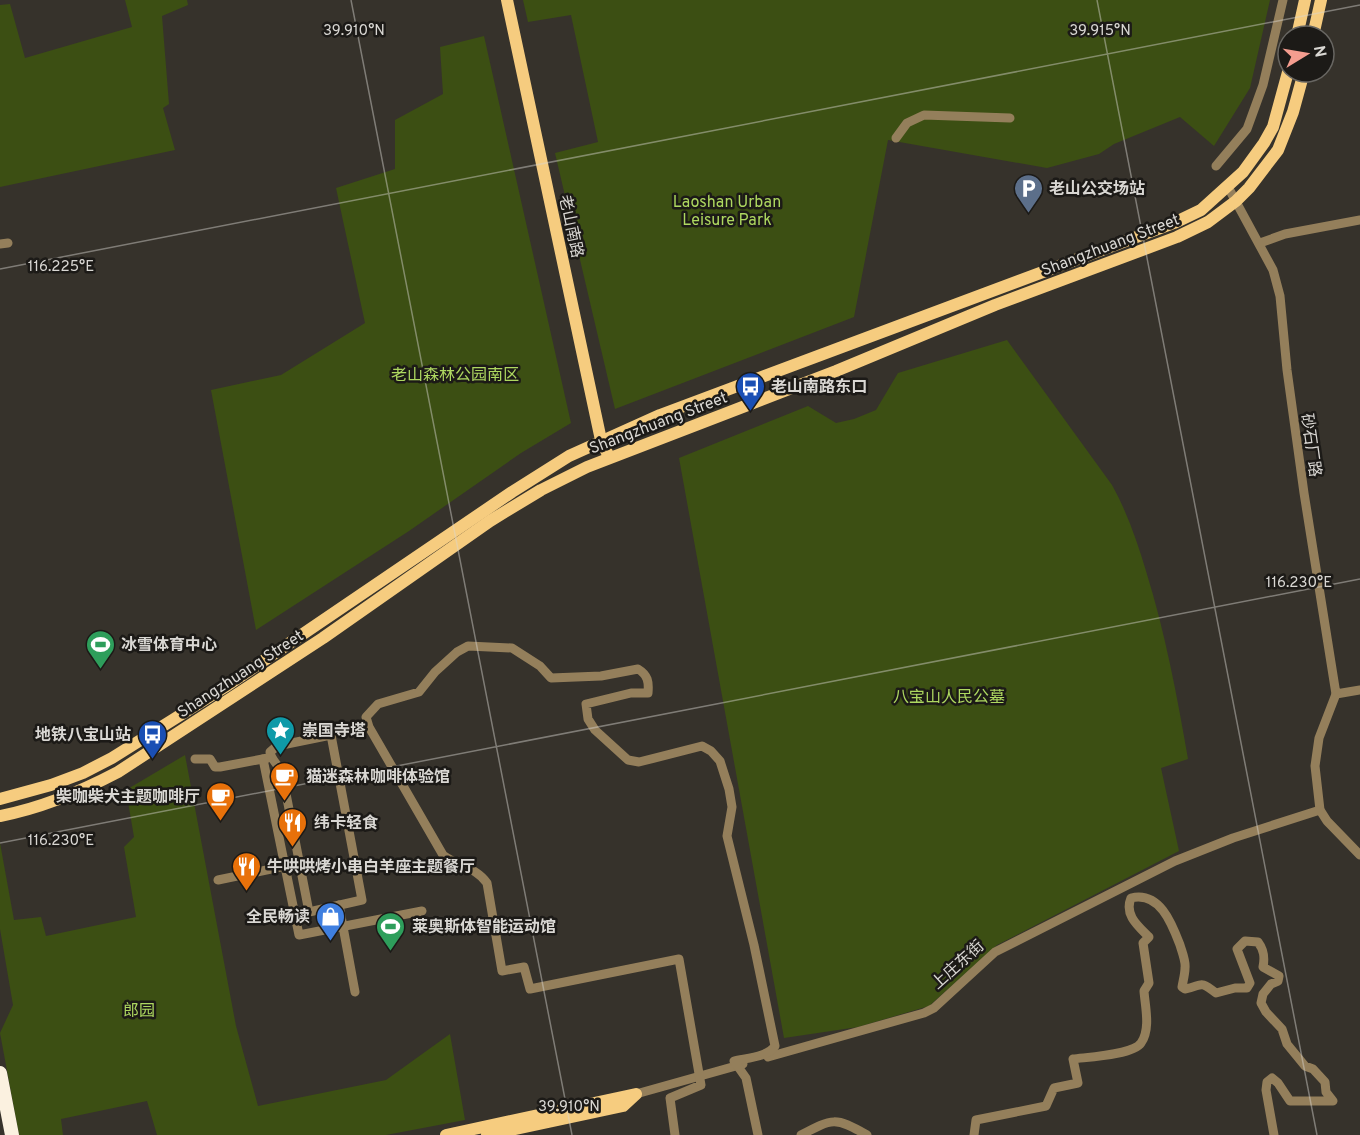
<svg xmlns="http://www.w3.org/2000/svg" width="1360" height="1135" viewBox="0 0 1360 1135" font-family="Overpass,'Noto Sans SC',sans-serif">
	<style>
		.green { fill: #3c4f13 }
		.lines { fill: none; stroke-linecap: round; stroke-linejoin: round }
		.minor { stroke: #947f5b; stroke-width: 9 }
		.major { stroke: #f6cc7f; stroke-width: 12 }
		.highway { stroke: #fbf1e0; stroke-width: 14 }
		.ticks { fill: none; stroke: #d9d7d3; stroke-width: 1.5; stroke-opacity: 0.45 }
		.labels { text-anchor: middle; stroke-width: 5; stroke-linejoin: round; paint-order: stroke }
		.poi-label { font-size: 16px; font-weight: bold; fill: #d9d7d3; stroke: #1c1a17; text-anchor: start }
		.park-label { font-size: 16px; fill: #aed860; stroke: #1c1a17 }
		.street-label { font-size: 16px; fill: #d9d7d3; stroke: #1c1a17 }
		.ticks-label { font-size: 15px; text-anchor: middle; fill: #d9d7d3; stroke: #1c1a17; stroke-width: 5; stroke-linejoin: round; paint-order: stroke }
	</style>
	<rect width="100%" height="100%" fill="#36322b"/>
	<g class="green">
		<polygon points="125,0 187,0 188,5 162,16 169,104 163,108 175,150 0,187 0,5 10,4 25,58 132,27"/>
		<polygon points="523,0 1270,0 1250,88 1214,146 1180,117 1114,144 1099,154 1047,168 888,140 854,317 615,409 555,153 598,142 571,15 528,22"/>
		<polygon points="484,36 571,423 521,453 409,531 256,630 211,390 281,375 365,323 336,188 395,169 395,120 443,94 440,47"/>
		<path d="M1007,340L1112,485C1127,512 1137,541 1146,571C1165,632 1177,695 1188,759L1161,768L1179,851L997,945L929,1006L858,1027L784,1038L679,458L808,406L836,423L854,419L876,410L898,373Z"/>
		<polygon points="185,755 236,1026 258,1106 386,1080 450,1034 465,1120 386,1135 157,1135 147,1101 61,1119 63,1135 19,1135 0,1033 13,1005 0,929 0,843 14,920 41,917 46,936 136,917 124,847 134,837 126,790"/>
	</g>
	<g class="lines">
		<g class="minor">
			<polyline points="896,138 907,123 924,115 1010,118"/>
			<polyline points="1216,166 1247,129 1263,85 1283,0"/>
			<polyline points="1228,187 1273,270 1280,296 1287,370 1304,493 1336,694 1360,690"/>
			<polyline points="1260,243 1285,234 1360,220"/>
			<polyline points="0,244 8,243"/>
			<polyline points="1336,694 1319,738 1315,766 1320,810 1327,821 1360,855"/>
			<path d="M331,735L362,900L309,912L282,773C279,765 271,760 270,752L277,746Z"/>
			<polyline points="195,759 210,759 215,767 220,767 268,758"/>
			<polyline points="263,759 299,935 422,911"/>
			<polyline points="218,880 300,863"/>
			<polyline points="339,905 355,992"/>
			<polyline points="768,1057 924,1013 934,1008 995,952 1175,861 1233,838 1320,810"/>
			<polyline points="636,1094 743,1064"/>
			<path d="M675,1135L670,1098L701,1085L679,959L530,989L524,967L502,971L487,883C476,867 459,867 443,855L369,727L366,717L378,704L419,692L435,672L457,652L468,646L512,648L540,666L551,678L601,676L638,669C648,675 649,682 648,693H631L586,704L588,719L595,730L628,760L639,762L702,746L711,751L720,761L729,789L732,807L727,836L754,945L775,1046C768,1057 746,1058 734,1061L746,1078L758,1135"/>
			<path d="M801,1135C833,1118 835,1117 867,1135"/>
			<path d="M974,1135L976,1120L1046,1106L1054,1088L1078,1083L1073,1059C1088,1057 1133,1055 1141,1043C1151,1029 1145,1006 1144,991L1149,983L1143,943L1149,937C1138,926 1124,915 1131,898C1160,891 1172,924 1180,945C1182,952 1186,961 1185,968C1185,974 1183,981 1182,987L1185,989C1203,986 1198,979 1216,993L1235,988H1247L1250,983L1237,949L1245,941L1258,942C1264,950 1265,957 1263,967L1279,976L1278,981L1271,984L1263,994L1261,1003L1266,1012L1282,1029L1287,1044L1305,1066L1313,1069L1325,1082L1326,1092L1333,1101H1290L1278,1083L1272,1078L1267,1082L1266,1090L1274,1135"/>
		</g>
		<g class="major">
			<polyline points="507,0 601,440 609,457"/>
			<polyline points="1297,36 1305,0"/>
			<polyline points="1313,36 1321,0"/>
			<polyline points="0,799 51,785 83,773 112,758 225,687 512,492 569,456 660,415 1174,223 1201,210 1243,172 1264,143 1273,127 1288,72"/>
			<path d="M0,816C42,808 80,792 118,772L323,638L490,521L541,490L587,467L836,371L995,305L1177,237L1208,222L1236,201L1249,188L1278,150L1293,112L1304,72"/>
			<polyline points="446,1135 636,1094 623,1106 487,1135"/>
		</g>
		<polyline class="highway" points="0,1073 12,1135"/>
	</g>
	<path class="ticks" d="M351,0L572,1135M1097,0L1317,1135M0,269L1360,5M0,843L1360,579"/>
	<defs>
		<symbol id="parking-pin" viewBox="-11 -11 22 30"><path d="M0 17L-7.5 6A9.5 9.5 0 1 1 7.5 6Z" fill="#5c6f8a" stroke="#1c1a17"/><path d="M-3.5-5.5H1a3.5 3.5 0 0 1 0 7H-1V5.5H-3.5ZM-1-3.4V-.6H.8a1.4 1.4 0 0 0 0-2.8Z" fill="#fff"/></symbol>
		<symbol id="bus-pin" viewBox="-11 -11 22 30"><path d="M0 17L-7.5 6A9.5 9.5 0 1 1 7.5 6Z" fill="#1a4fb4" stroke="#1c1a17"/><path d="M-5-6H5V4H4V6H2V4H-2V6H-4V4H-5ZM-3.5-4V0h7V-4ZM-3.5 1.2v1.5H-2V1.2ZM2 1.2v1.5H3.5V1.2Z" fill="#fff"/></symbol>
		<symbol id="stadium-pin" viewBox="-11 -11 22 30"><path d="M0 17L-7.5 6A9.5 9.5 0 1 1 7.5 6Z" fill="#2e9e5b" stroke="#1c1a17"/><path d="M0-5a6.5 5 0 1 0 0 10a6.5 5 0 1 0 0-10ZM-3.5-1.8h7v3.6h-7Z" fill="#fff"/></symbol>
		<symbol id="sight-pin" viewBox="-11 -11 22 30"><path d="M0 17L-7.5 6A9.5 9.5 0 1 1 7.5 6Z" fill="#0f9aa8" stroke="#1c1a17"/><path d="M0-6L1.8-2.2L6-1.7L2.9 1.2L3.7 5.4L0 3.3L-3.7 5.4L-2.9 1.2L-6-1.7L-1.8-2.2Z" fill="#fff"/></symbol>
		<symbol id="cafe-pin" viewBox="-11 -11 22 30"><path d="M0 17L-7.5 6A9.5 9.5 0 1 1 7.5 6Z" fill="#e8710a" stroke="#1c1a17"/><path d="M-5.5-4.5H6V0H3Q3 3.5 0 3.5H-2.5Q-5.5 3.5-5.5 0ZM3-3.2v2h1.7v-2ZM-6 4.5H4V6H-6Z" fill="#fff"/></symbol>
		<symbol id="restaurant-pin" viewBox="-11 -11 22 30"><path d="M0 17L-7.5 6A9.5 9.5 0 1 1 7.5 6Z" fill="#e8710a" stroke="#1c1a17"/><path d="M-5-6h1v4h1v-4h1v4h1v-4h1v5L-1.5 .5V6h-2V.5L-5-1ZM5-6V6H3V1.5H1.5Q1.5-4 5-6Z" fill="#fff"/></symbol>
		<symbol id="shop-pin" viewBox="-11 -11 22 30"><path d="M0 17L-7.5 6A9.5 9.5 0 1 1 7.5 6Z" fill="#3f7fe0" stroke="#1c1a17"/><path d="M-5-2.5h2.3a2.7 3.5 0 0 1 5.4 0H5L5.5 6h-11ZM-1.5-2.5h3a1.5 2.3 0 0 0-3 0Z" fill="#fff"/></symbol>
	</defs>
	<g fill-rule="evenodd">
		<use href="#parking-pin" x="1012" y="172" width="33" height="45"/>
		<use href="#bus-pin" x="734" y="370" width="33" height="45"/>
		<use href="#stadium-pin" x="84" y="628" width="33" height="45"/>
		<use href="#sight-pin" x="264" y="714" width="33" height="45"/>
		<use href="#bus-pin" x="136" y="718" width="33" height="45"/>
		<use href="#cafe-pin" x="268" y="760" width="33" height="45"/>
		<use href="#cafe-pin" x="204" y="780" width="33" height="45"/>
		<use href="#restaurant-pin" x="276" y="806" width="33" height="45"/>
		<use href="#restaurant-pin" x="230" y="850" width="33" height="45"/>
		<use href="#shop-pin" x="314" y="900" width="33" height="45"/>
		<use href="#stadium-pin" x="374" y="910" width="33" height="45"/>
	</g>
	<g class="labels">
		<g class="poi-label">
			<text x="1049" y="194">老山公交场站</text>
			<text x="771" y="392">老山南路东口</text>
			<text x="121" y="650">冰雪体育中心</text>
			<text x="302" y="736">崇国寺塔</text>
			<text x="131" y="740" text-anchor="end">地铁八宝山站</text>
			<text x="306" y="782">猫迷森林咖啡体验馆</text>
			<text x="200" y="802" text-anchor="end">柴咖·柴犬主题咖啡厅</text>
			<text x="314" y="828">纬卡轻食</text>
			<text x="267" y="872">牛哄哄烤小串白羊座主题餐厅</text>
			<text x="310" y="922" text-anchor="end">全民畅读</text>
			<text x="412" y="932">莱奥斯体智能运动馆</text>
		</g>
		<g class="park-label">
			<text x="727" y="207">Laoshan Urban<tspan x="727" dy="18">Leisure Park</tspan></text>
			<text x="455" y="380">老山森林公园南区</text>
			<text x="949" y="702">八宝山人民公墓</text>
			<text x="139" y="1016">郎园</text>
		</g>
		<g class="street-label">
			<text transform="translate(572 226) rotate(78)" y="6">老山南路</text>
			<text transform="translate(1110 244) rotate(-21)" y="6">Shangzhuang Street</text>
			<text transform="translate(658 422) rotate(-21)" y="6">Shangzhuang Street</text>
			<text transform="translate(1312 445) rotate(82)" y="6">砂石厂路</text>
			<text transform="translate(240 673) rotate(-33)" y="6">Shangzhuang Street</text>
			<text transform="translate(957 964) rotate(-42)" y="6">上庄东街</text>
		</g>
	</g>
	<g class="ticks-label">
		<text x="354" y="35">39.910°N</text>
		<text x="1100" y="35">39.915°N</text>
		<text x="61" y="271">116.225°E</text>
		<text x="1299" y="587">116.230°E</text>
		<text x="61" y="845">116.230°E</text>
		<text x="569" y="1111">39.910°N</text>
	</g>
	<g transform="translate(1306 54) rotate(79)"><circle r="28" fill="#1c1a17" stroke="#686662" stroke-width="1.5"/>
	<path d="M0-4.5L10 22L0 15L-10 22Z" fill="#f59d8f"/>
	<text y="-9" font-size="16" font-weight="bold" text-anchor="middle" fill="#d9d7d3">N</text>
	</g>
</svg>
